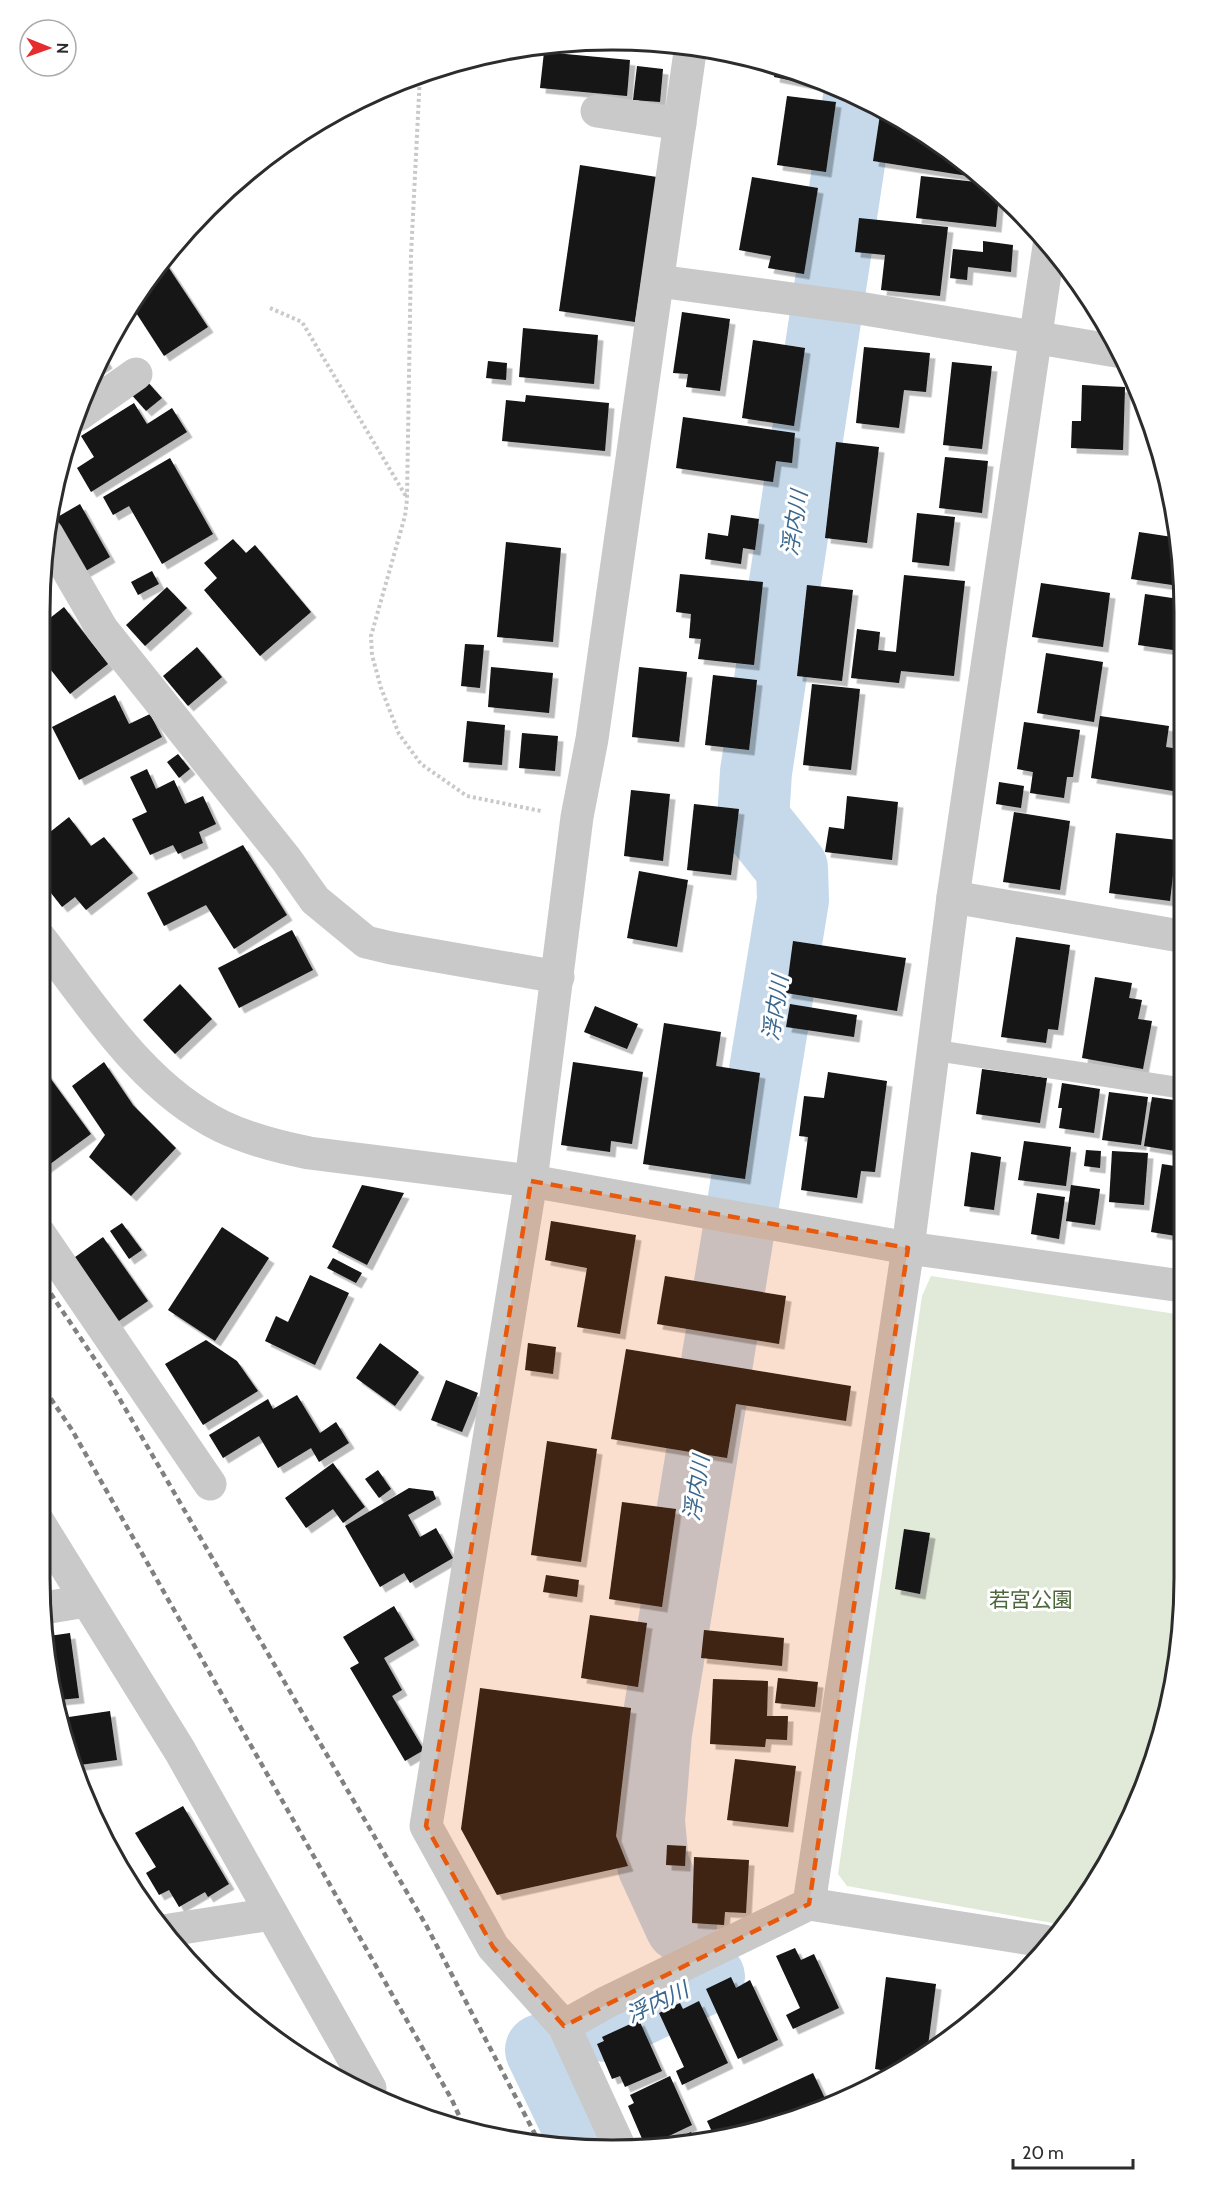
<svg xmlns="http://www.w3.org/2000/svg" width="1223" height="2189" viewBox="0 0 1223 2189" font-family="Cabin,'Noto Sans JP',sans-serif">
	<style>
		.green { fill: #e1ead9 }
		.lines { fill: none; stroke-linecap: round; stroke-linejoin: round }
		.river { stroke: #c5d9eb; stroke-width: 72 }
		.building { fill: #131313; filter: url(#shadow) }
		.path { stroke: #c9c9c9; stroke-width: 4; stroke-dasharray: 3 3; stroke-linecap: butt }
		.service { stroke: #c9c9c9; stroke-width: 21 }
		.minor { stroke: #c9c9c9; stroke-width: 33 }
		.rail { stroke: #818181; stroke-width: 4.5; stroke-dasharray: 6 4.5; stroke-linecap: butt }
		.marked { fill: #e8590c; fill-opacity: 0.2; stroke: #e8590c; stroke-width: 4.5; stroke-dasharray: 12 8; stroke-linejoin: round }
		.labels { text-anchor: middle; stroke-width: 6; stroke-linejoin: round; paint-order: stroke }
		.park-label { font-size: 21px; fill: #4c683a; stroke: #fff }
		.water-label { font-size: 22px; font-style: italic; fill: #3b688e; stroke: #fff }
		.rim { fill: none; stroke: #2c2c2c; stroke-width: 3 }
	</style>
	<defs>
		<filter id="shadow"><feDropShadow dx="5.5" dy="5.5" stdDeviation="0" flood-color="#0004"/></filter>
	</defs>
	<rect width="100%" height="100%" fill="#fff"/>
	<polygon class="green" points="931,1276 1182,1315 1183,1615 1154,1761 1107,1864 1058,1924 847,1886 838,1874 922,1296"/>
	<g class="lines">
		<g class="river">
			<polyline points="681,1926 653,1865 649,1821 656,1733 793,900 792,868 753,819 756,772 859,98"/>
			<polyline points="606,2026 709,1977"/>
			<polyline points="541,2050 585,2142"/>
		</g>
	</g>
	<g class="building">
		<polygon points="544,52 630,60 627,96 540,88"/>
		<polygon points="776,65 796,69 839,90 774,77"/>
		<polygon points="637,66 663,69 660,102 633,100"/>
		<polygon points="787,96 836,102 826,172 777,165"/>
		<polygon points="881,108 898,116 969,170 968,176 873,161"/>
		<polygon points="580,165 657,177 635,322 559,311"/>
		<polygon points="921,176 986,183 999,194 996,227 916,218"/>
		<polygon points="752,177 818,188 804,274 768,268 771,256 739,250"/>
		<polygon points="859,218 948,227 940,296 881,290 885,255 855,252"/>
		<polygon points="983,241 1013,245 1011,272 968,267 967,280 950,278 953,249 983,252"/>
		<polygon points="163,259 208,327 164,356 131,305"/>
		<polygon points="682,312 730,319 720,391 686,387 688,374 673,373"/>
		<polygon points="523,328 598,335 594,384 519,377"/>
		<polygon points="753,340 805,348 794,426 742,418"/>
		<polygon points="864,347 930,353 926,392 904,390 899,428 856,423"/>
		<polygon points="103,356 107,363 98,369"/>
		<polygon points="488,361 507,363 506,380 486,378"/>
		<polygon points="952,362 992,366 982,449 943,445"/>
		<polygon points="145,379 162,398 146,411 130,393"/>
		<polygon points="1082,385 1125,387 1123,450 1071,448 1072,421 1081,421"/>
		<polygon points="526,395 609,403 605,451 502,441 506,400 525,402"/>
		<polygon points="134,403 147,424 172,408 187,432 91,492 77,468 94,457 81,436"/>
		<polygon points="683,417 795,433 792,463 776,461 773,482 676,468"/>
		<polygon points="836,442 879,447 867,543 825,538"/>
		<polygon points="945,457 988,461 982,513 939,508"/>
		<polygon points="170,458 213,534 162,564 129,506 113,515 103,497"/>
		<polygon points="80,504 110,557 84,572 54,519"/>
		<polygon points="917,513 955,517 949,566 912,562"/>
		<polygon points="731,515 759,519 755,550 743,548 741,564 705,559 708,533 728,536"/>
		<polygon points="1139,532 1179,538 1179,586 1131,579"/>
		<polygon points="233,539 246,553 255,545 311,612 260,656 204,590 217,578 204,563"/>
		<polygon points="506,542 561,548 553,642 497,637"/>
		<polygon points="152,571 159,584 138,595 131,582"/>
		<polygon points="680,574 763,582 754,665 698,659 701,639 689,638 691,614 676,612"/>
		<polygon points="904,575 965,581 954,676 901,671 899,683 851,678 857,629 880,632 878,650 896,652"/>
		<polygon points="1041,583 1110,593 1103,647 1032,637"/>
		<polygon points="807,585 853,590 842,681 797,676"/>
		<polygon points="167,587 187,608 145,646 126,625"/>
		<polygon points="1145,594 1179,599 1180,651 1138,645"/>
		<polygon points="64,607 108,664 70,694 47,665 40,668 40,626"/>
		<polygon points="465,644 484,645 480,688 461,686"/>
		<polygon points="197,647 222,677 188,706 163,676"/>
		<polygon points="1046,653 1103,662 1094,722 1037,713"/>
		<polygon points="491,667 553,673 549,713 488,707"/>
		<polygon points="639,667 687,672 679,742 632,737"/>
		<polygon points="713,675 757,680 749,750 705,745"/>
		<polygon points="812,684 860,689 851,770 803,765"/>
		<polygon points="115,695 129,724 150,714 162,737 79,780 52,727"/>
		<polygon points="1100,716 1169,726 1166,747 1179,749 1173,791 1091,778"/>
		<polygon points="467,721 505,725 502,765 463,762"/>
		<polygon points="1024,722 1080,730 1073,777 1067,777 1064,798 1030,793 1033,772 1017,769"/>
		<polygon points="522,733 558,736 555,771 519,768"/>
		<polygon points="178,754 190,769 179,778 167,762"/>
		<polygon points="147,769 156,789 174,780 185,804 203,796 216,824 199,832 203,843 178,854 173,845 150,855 132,819 147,812 130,777"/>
		<polygon points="999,782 1024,786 1021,808 996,804"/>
		<polygon points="631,790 670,794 663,861 624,856"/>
		<polygon points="847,796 898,802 892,860 825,852 829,827 844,829"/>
		<polygon points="694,804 739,809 731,875 687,870"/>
		<polygon points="1014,812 1070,821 1060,890 1003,882"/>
		<polygon points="69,817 91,846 104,837 133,873 86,910 75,897 62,907 40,879 40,840"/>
		<polygon points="1116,833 1177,840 1170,901 1109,893"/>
		<polygon points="243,845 287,915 234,949 206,905 164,926 147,893"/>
		<polygon points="639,871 688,880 677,947 627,938"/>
		<polygon points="292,930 313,970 239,1008 218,968"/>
		<polygon points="1016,937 1070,945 1058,1030 1048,1029 1046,1043 1001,1037"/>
		<polygon points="793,941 906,958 897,1011 786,993"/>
		<polygon points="1095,977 1132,983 1129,998 1142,1000 1138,1019 1152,1021 1143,1069 1082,1058"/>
		<polygon points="180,984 212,1019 175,1054 143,1020"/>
		<polygon points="790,1004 857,1015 854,1037 786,1027"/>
		<polygon points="595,1006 638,1024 627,1049 584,1032"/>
		<polygon points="664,1023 721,1032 716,1066 760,1073 745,1179 643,1164"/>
		<polygon points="104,1062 133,1105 176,1148 131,1196 89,1157 105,1135 72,1086"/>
		<polygon points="573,1062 643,1072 632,1144 611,1141 610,1152 561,1145"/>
		<polygon points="40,1064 91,1134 42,1170 39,1166"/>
		<polygon points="982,1069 1047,1078 1040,1123 976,1114"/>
		<polygon points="828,1072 887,1081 875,1172 861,1171 857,1198 801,1190 808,1137 799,1136 804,1096 824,1098"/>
		<polygon points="1062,1083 1100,1089 1094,1133 1059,1128 1062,1108 1058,1108"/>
		<polygon points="1109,1092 1148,1097 1141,1145 1102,1140"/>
		<polygon points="1152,1097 1181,1101 1181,1152 1144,1146"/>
		<polygon points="1024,1141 1071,1147 1066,1186 1018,1180"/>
		<polygon points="1086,1150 1101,1151 1100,1168 1084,1166"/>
		<polygon points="1112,1151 1148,1153 1144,1205 1109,1202"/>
		<polygon points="971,1152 1001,1157 994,1210 964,1206"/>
		<polygon points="1162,1164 1181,1167 1182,1237 1151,1232"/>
		<polygon points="362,1185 404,1193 367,1265 332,1247"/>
		<polygon points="1071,1185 1100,1189 1095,1225 1066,1221"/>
		<polygon points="1037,1193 1065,1197 1059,1239 1031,1234"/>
		<polygon points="551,1221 636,1235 620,1334 577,1327 587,1268 545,1260"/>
		<polygon points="122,1223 142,1250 129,1259 110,1231"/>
		<polygon points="222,1227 269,1258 215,1341 168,1310"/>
		<polygon points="103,1237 148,1301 116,1323 71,1260"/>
		<polygon points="333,1258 362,1273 356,1283 327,1268"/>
		<polygon points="310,1275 349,1293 315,1365 265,1341 276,1316 288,1322"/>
		<polygon points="665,1276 786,1296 779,1344 657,1324"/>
		<polygon points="206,1340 237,1361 258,1391 203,1425 165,1364"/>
		<polygon points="380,1343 419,1372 395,1406 356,1378"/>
		<polygon points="528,1343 556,1347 553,1374 525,1370"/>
		<polygon points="626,1349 851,1386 846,1421 736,1404 727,1458 611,1439"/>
		<polygon points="446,1380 478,1393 462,1432 431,1420"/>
		<polygon points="297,1395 320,1433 336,1422 349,1443 319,1462 311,1448 278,1468 259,1436 223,1458 209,1435 268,1399 273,1409"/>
		<polygon points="547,1441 597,1449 581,1562 531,1555"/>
		<polygon points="333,1463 365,1507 343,1523 333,1509 306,1528 285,1498"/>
		<polygon points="378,1470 391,1489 379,1498 365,1479"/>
		<polygon points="409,1488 433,1491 436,1499 408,1515 420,1537 436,1528 453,1558 410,1583 404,1573 380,1587 345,1526"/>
		<polygon points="622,1502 676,1509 662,1607 609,1599"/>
		<polygon points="904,1529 930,1533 920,1594 895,1589"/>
		<polygon points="546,1575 579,1580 577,1597 543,1592"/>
		<polygon points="394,1606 414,1640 384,1658 402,1690 392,1696 424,1750 405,1761 350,1668 359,1663 343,1637"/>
		<polygon points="590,1615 647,1623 638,1687 581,1678"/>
		<polygon points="704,1630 784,1638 782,1666 701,1658"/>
		<polygon points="70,1633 79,1698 59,1700 49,1636"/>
		<polygon points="778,1678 818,1682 815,1707 775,1703"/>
		<polygon points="713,1679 768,1681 767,1716 788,1716 787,1740 766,1739 765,1747 710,1744"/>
		<polygon points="480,1688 631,1708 616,1836 628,1866 497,1895 461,1829"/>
		<polygon points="110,1711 117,1760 72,1766 62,1718"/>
		<polygon points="735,1759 796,1766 788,1827 727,1820"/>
		<polygon points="183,1806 229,1884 208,1897 205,1892 179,1907 169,1890 159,1895 146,1873 156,1867 135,1833"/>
		<polygon points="667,1845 686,1846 685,1866 666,1865"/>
		<polygon points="694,1857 749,1860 746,1913 725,1912 724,1925 692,1923"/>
		<polygon points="795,1948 801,1960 814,1954 839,2008 793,2029 786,2015 800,2008 776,1956"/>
		<polygon points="731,1977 736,1988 750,1980 778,2040 738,2059 706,1989"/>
		<polygon points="886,1977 936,1984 928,2046 887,2071 875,2069"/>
		<polygon points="699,2001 728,2063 682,2085 676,2071 684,2067 659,2013 680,2003 683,2009"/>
		<polygon points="639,2020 662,2071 625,2087 620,2076 612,2079 597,2044 604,2041 602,2037"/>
		<polygon points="813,2073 829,2107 713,2134 707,2121"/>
		<polygon points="670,2076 692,2125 652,2144 649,2138 643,2141 628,2106 634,2103 630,2095"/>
		<polygon points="691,2132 694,2138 665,2145 665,2144"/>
	</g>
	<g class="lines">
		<g class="path">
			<polyline points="420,75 411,255 407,499 405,516 371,636 372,655 381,688 399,734 421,764 467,796 541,811"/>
			<polyline points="270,308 302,322 407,498"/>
		</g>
		<polyline class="service" points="933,1050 1181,1088"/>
		<g class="minor">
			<polyline points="597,111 680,124"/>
			<polyline points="658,281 859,308 1116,351"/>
			<polyline points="78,415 136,374"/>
			<polyline points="47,534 102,629 286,859 315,900 366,942 391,948 558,977"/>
			<polyline points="953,897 1180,936"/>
			<path d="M40,938C92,1005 142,1087 221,1126C248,1139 279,1147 309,1153L531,1181L908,1248L1182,1286"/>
			<polyline points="39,1233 210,1484"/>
			<polyline points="39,1523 180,1751 370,2088"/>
			<polyline points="44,1608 86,1601"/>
			<polyline points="809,1904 1044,1941"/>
			<polyline points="163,1931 271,1914"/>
			<polyline points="564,2026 607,2002 809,1904 908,1248 953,897 1049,246"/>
			<polyline points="619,2146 564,2026 493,1947 426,1826 531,1181 577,817 592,739 691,45"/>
		</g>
		<g class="rail">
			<polyline points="39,1276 108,1379 426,1925 537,2138"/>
			<polyline points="39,1381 72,1430 452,2100 466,2131"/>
		</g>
	</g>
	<path class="marked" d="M531,1181L908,1248L809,1904L564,2026L493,1947L426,1826Z"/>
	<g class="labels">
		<g class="park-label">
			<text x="1031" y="1607">若宮公園</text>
		</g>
		<g class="water-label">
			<text transform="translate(794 523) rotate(-81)" y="8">浮内川</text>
			<text transform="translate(775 1008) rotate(-81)" y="8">浮内川</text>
			<text transform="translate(696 1488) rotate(-81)" y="8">浮内川</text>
			<text transform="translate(657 2002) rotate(-25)" y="8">浮内川</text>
		</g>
	</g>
	<path d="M0 0H1223V2189H0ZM612 50H612A562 562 0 0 1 1174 612V1578A562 562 0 0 1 612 2140H612A562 562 0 0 1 50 1578V612A562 562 0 0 1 612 50Z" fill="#fff" fill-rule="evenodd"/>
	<path class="rim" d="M612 50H612A562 562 0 0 1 1174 612V1578A562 562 0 0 1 612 2140H612A562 562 0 0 1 50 1578V612A562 562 0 0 1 612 50Z"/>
	<g transform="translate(48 48) rotate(91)"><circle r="28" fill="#ffffff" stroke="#ababab" stroke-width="1.5"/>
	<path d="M0-4.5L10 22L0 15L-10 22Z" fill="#e62c2c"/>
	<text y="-9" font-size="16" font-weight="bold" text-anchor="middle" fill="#2c2c2c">N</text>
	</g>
	<path d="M1013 2159v9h120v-9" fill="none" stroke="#2c2c2c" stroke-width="3"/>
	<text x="1022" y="2159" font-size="18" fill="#2c2c2c" stroke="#ffffff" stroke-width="4.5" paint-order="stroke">20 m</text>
</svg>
